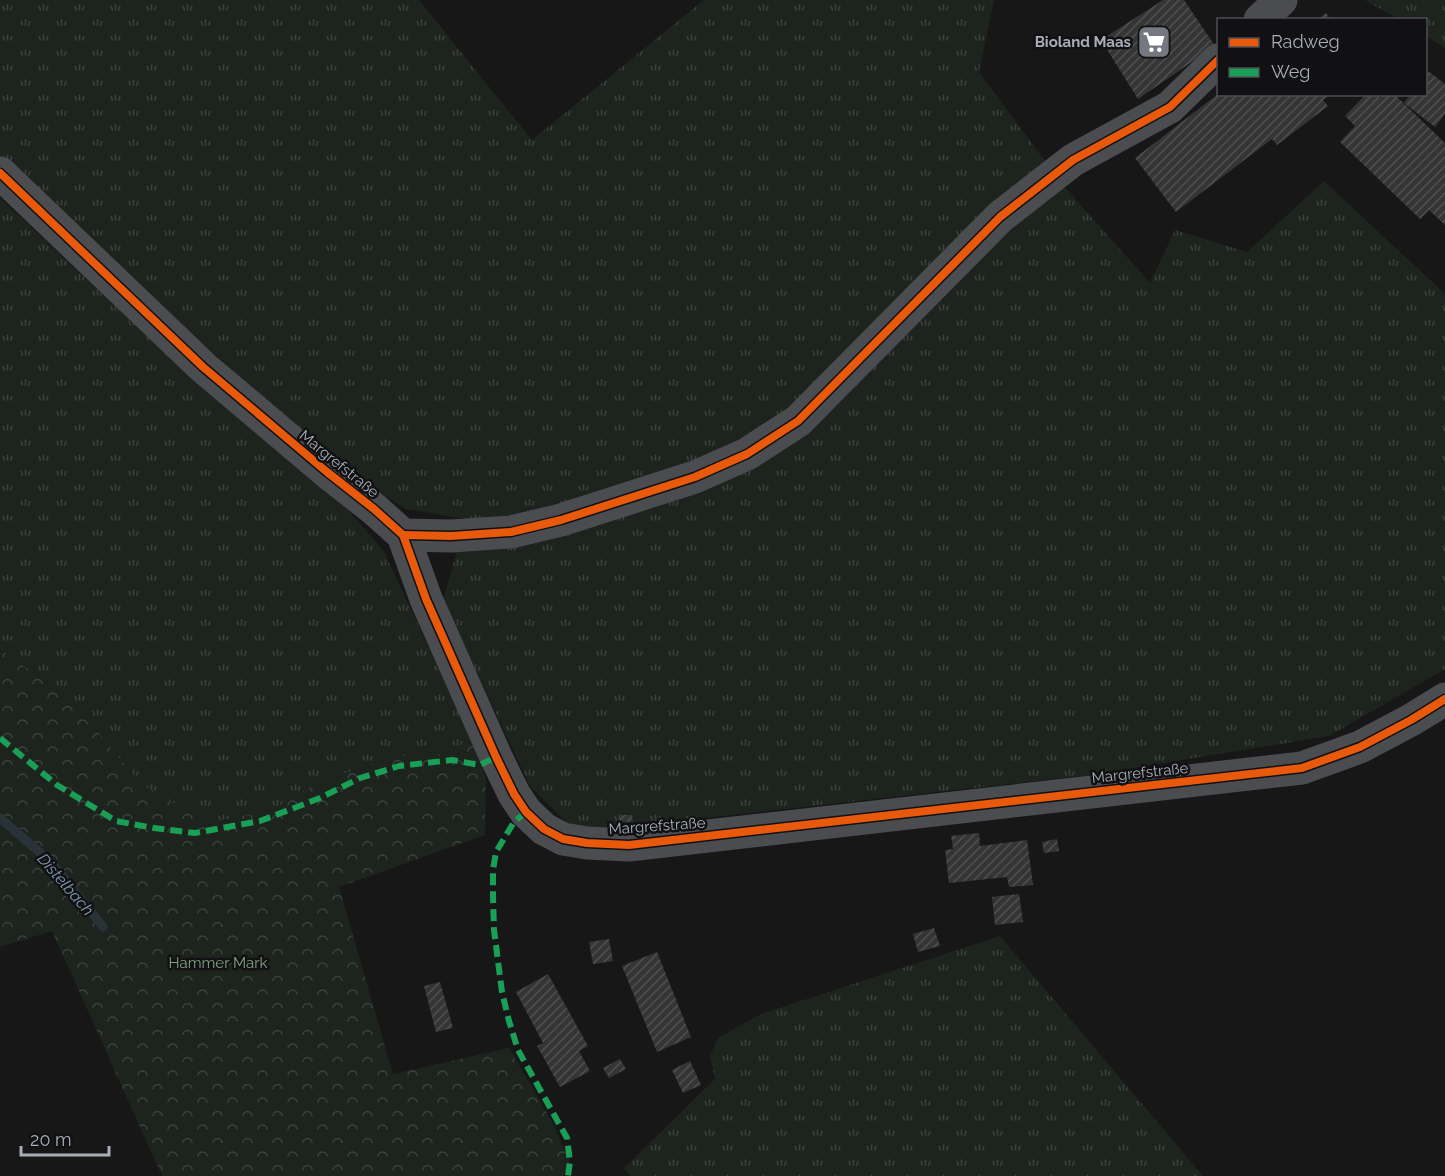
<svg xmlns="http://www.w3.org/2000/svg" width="1445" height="1176" viewBox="0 0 1445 1176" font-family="Raleway,sans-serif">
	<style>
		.grass { fill: url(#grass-tufts) }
		.forest { fill: url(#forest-crowns) }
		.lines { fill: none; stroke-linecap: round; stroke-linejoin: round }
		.stream { stroke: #2a3239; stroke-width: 9 }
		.building { fill: url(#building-hatch) }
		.minor { stroke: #4b4c50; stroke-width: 33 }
		.quiet { stroke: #1a9f57; stroke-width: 6; stroke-dasharray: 12 6; stroke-linecap: butt }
		.cycleway-casing { stroke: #111113; stroke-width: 11 }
		.cycleway { stroke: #e8590c; stroke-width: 8 }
		.labels { text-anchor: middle; stroke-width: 5; stroke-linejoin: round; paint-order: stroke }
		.poi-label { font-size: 15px; font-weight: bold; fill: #a8adb8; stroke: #111113; text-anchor: end }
		.street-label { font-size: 15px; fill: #a8adb8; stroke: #111113 }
		.park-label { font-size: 15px; fill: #7fa381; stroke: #111113 }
		.water-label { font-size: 16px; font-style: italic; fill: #7f9bb3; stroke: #111113 }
	</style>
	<defs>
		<pattern id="grass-tufts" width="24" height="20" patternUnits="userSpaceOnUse" patternTransform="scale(1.5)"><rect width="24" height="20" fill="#1d241e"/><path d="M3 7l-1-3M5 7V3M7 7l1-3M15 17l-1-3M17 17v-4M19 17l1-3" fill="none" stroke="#3b413d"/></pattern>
		<pattern id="forest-crowns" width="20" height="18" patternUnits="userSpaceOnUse" patternTransform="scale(1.5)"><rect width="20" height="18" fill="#1d241e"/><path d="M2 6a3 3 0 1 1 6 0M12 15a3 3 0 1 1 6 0" fill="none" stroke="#3b413d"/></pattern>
		<pattern id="building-hatch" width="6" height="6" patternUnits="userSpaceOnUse" patternTransform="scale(1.5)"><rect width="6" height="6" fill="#353536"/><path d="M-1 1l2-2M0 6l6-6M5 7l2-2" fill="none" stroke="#4f5051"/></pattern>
	</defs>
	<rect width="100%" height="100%" fill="#171717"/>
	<g class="grass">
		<polygon points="0,0 419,0 532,140 704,0 994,0 979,72 1062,184 1150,283 1175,230 1247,252 1324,181 1445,294 1445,669 1329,736 1090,775 614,828 572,828 530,786 443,600 466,519 406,509 348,472 63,220 0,159"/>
		<polygon points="1365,0 1445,0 1445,48 1426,36 1426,20 1398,19"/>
		<polygon points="0,198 176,363 330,489 383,550 472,739 440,756 396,756 315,784 272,810 207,823 141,784 72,701 0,649"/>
		<polygon points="1000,936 1203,1176 630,1176 624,1168 715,1079 710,1056 718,1038 761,1014"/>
	</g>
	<polygon class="forest" points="0,649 72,701 141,784 207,823 272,810 315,784 396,756 440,756 472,739 486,779 485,835 339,887 393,1074 509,1048 550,1118 570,1161 563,1176 162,1176 52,931 0,947"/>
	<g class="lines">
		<polyline class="stream" points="0,818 53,864 103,927"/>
	</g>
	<g class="building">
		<polygon points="1163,0 1184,0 1215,46 1138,99 1101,40"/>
		<polygon points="1326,13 1331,20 1317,20"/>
		<polygon points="1428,71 1445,84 1445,114 1435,127 1404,103 1411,94 1426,94 1426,75"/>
		<polygon points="1218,94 1331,94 1323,100 1328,106 1277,145 1272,139 1176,212 1135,158"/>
		<polygon points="1366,94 1377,94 1380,98 1384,94 1394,94 1445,143 1445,225 1429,210 1420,219 1340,142 1355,126 1345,116"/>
		<polygon points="620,815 632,815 633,822 620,822"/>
		<polygon points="979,833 980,846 1027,840 1033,885 1009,887 1007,877 949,883 945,850 953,849 951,836"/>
		<polygon points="1057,839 1059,851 1044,853 1042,842"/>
		<polygon points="1019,894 1023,922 995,925 992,897"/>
		<polygon points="934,928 940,946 918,952 913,934"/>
		<polygon points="609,939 613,961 593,964 589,942"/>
		<polygon points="657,952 691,1037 657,1052 622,966"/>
		<polygon points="548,974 588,1046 579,1051 590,1071 560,1087 537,1046 543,1043 516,992"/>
		<polygon points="440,982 453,1028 436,1032 424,986"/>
		<polygon points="620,1059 626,1069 609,1078 603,1068"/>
		<polygon points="690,1061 701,1085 683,1093 672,1070"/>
	</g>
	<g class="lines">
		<g class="minor">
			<polyline points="1260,20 1281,0"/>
			<polyline points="0,173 203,367 327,472 374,509 403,535 426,599 496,757 514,794 526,812 544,829 563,839 587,843 629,845 1302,768 1360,747 1411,720 1445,699"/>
			<polyline points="403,535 451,536 511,532 561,520 695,477 747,454 798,421 1000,217 1073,160 1170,107 1218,60"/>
		</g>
		<g class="quiet">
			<polyline points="0,738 57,785 116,821 154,828 195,833 260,821 320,798 360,778 399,766 452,760 480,765 496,757"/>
			<polyline points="526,812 514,822 496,852 493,870 493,896 494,930 502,992 509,1021 518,1050 567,1138 570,1161 568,1176"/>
		</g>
		<defs>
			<g id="cycleway">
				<polyline points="0,173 203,367 327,472 374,509 403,535 426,599 496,757 514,794 526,812 544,829 563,839 587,843 629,845 1302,768 1360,747 1411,720 1445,699"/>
				<polyline points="403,535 451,536 511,532 561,520 695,477 747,454 798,421 1000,217 1073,160 1170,107 1218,60"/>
			</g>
		</defs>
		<use href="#cycleway" class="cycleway-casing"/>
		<use href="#cycleway" class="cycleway"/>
	</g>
	<defs>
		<symbol id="supermarket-square" viewBox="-11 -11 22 22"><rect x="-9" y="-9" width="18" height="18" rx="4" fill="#757880" stroke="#111113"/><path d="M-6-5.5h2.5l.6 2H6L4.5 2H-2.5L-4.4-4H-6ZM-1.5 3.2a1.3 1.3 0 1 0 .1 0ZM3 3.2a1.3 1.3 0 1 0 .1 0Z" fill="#fff"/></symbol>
	</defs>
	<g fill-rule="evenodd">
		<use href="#supermarket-square" x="1135" y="23" width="38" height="38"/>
	</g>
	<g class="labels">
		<g class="poi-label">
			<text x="1131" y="47">Bioland Maas</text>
		</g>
		<g class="street-label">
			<text transform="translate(339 464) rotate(39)" y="5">Margrefstraße</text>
			<text transform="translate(1140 773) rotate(-6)" y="5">Margrefstraße</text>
			<text transform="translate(657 826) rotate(-4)" y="5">Margrefstraße</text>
		</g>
		<g class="park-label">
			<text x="218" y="968">Hammer Mark</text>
		</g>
		<g class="water-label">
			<text transform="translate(66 884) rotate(49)" y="6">Distelbach</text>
		</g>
	</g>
	<rect x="1217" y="18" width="210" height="78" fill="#111113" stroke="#4d4f55" stroke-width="1.5"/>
	<rect x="1229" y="38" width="30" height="9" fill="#e8590c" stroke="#4d4f55" stroke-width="1.5"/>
	<text x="1271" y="48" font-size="18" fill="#a8adb8">Radweg</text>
	<rect x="1229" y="68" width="30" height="9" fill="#1a9f57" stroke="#4d4f55" stroke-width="1.5"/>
	<text x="1271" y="78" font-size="18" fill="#a8adb8">Weg</text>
	<path d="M21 1146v9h88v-9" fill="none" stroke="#a8adb8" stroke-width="3"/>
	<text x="30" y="1146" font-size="18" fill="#a8adb8" stroke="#111113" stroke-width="4.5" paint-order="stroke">20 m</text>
</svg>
